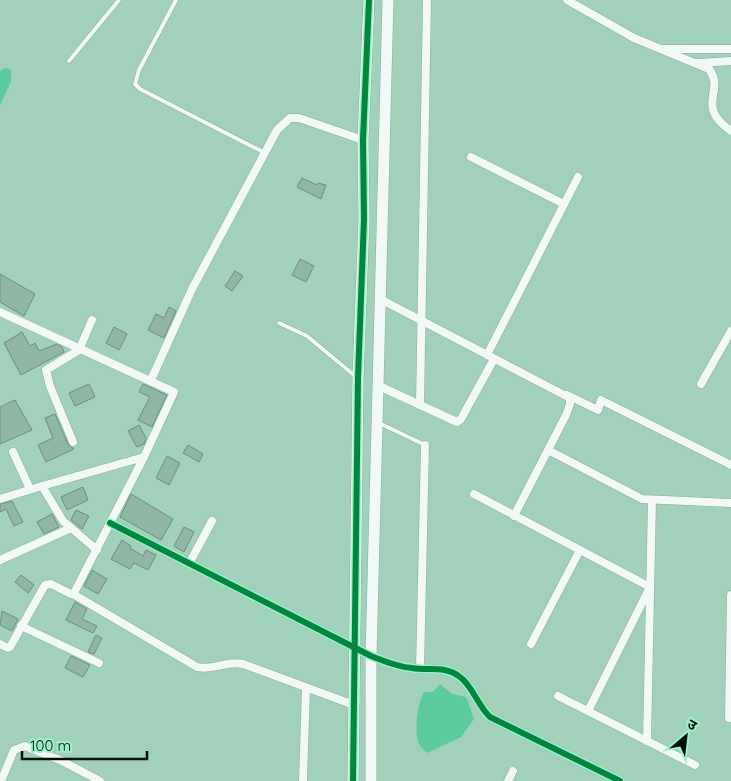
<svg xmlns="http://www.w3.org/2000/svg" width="731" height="781" viewBox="0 0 731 781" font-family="Quicksand,'Noto Sans Devanagari',sans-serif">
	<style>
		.water { fill: #5ccb9e }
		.building { fill: #90b6a4; stroke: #6a9180 }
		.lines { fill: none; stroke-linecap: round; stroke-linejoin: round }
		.lane-casing { stroke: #87ad9b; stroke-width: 5 }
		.street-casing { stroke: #87ad9b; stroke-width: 9 }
		.secondary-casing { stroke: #87ad9b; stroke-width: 12 }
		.lane { stroke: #f1f8f5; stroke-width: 4 }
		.street { stroke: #f1f8f5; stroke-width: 8 }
		.secondary { stroke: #f1f8f5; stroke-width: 11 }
		.cycleway-casing { stroke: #9bf2c8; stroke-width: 9 }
		.cycleway { stroke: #00873e; stroke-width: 6 }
	</style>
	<rect width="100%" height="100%" fill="#a2d1bb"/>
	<g class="water">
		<polygon points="5,68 11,69 11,82 0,105 0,71"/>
		<path d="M440,684L452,694L466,697L474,719L461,737L427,753C425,751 421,747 419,744C414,732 417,704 424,692H433Z"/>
	</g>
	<g class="building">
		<polygon points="302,178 317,185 318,183 326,185 321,199 297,187"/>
		<polygon points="300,259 314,266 306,282 292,275"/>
		<polygon points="235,271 243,276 232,291 225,286"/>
		<polygon points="0,274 35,294 24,316 0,302"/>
		<polygon points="169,307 176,311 164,338 148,330 156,314 164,318"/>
		<polygon points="114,327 127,334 119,350 106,343"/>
		<polygon points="22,332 30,346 35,343 39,351 57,344 62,347 64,352 21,375 4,343"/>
		<polygon points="89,384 95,397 75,406 69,393"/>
		<polygon points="143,384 167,395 152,427 138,420 150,397 139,392"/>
		<polygon points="15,400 32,430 0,444 0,407"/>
		<polygon points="55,414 68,444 74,449 46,462 38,445 53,438 45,418"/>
		<polygon points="139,425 146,438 144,444 137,447 128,431"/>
		<polygon points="188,445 203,454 199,462 183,453"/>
		<polygon points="167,456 180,463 169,485 156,478"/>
		<polygon points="83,487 88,500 67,510 61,497"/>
		<polygon points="131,494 173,519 161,540 120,517"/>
		<polygon points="12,501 23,522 14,526 6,509 0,512 0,504"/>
		<polygon points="76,510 89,516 82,529 71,520"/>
		<polygon points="52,514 59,527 44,534 37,522"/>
		<polygon points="184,527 194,532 184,552 174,546"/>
		<polygon points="122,540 131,546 130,548 143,556 146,550 156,555 148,570 134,563 130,569 111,559"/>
		<polygon points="92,570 107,579 98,594 84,586"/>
		<polygon points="21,575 34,585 28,593 15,582"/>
		<polygon points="75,602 87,609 82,619 97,626 93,633 66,620"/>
		<polygon points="2,611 18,619 12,631 0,625"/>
		<polygon points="96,635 102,638 94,654 88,652"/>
		<polygon points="71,656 90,665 83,677 65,668"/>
	</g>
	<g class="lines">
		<defs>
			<g id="lane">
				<polyline points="176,0 139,70 135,84 140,89 265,153"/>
				<polyline points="69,61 119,0"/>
				<polyline points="279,323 307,336 355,376"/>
				<polyline points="379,423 425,445"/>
			</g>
			<g id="street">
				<path d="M567,0L634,38L709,69C726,92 694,105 731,131"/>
				<polyline points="664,49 731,49"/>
				<polyline points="698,63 731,61"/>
				<polyline points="471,157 564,204"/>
				<polyline points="382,300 570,398 570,404 566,415 514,516"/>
				<polyline points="0,312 174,392 144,457 74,593 71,594 51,584 45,585 10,647 8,648 0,644"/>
				<polyline points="487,355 578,177"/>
				<polyline points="151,380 192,289 277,130 290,118 299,118 363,140"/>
				<polyline points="701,384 731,331"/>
				<polyline points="379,386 457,422 461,419 494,359"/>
				<polyline points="567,395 598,410 601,400 731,465"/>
				<polyline points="420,405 427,0"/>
				<polyline points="73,442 50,386 46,370 79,350 92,320"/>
				<polyline points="548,450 642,499 730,503"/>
				<polyline points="13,452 30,489"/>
				<polyline points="42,486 144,457"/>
				<polyline points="474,494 650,587 588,711"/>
				<polyline points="0,499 42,486 63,521 97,550"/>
				<path d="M110,523L371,656C384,661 397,667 412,668C429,671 445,665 460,677C472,685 478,706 490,717L620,781"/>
				<polyline points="0,560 71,528"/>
				<polyline points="190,562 212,521"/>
				<path d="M73,594L197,667C214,671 227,660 243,664L354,705"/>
				<polyline points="21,626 99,663"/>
				<polyline points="531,644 580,550"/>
				<polyline points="420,669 425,445"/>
				<polyline points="558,696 695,765"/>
				<polyline points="729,718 731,595"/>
				<polyline points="647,741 652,500"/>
				<polyline points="1,781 14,750 25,746 62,761 100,781"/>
				<polyline points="303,781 306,688"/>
				<polyline points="508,781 513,771"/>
			</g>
			<g id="secondary">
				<polyline points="353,781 358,378 364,219 363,140 369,0"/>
				<polyline points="371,781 371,656 388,0"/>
			</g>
		</defs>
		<use href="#lane" class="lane-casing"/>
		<use href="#street" class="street-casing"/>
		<use href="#secondary" class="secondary-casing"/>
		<use href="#lane" class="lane"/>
		<use href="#street" class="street"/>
		<use href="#secondary" class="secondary"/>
		<defs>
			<g id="cycleway">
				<path d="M110,523L371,656C384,661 397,667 412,668C429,671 445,665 460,677C472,685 478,706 490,717L620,781"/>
				<polyline points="353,781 358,378 364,219 363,140 369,0"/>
			</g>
		</defs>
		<use href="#cycleway" class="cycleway-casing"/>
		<use href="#cycleway" class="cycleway"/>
	</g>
	<g transform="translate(686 736) rotate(28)" stroke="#9bf2c8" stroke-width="4" paint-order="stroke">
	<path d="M0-4L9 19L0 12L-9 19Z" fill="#001207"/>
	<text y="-8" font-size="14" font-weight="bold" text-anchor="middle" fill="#001207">उ</text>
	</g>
	<path d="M22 751v8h125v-8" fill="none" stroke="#001207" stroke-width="2.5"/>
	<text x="30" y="751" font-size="15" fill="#001207" stroke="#9bf2c8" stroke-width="4" paint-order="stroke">100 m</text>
</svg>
